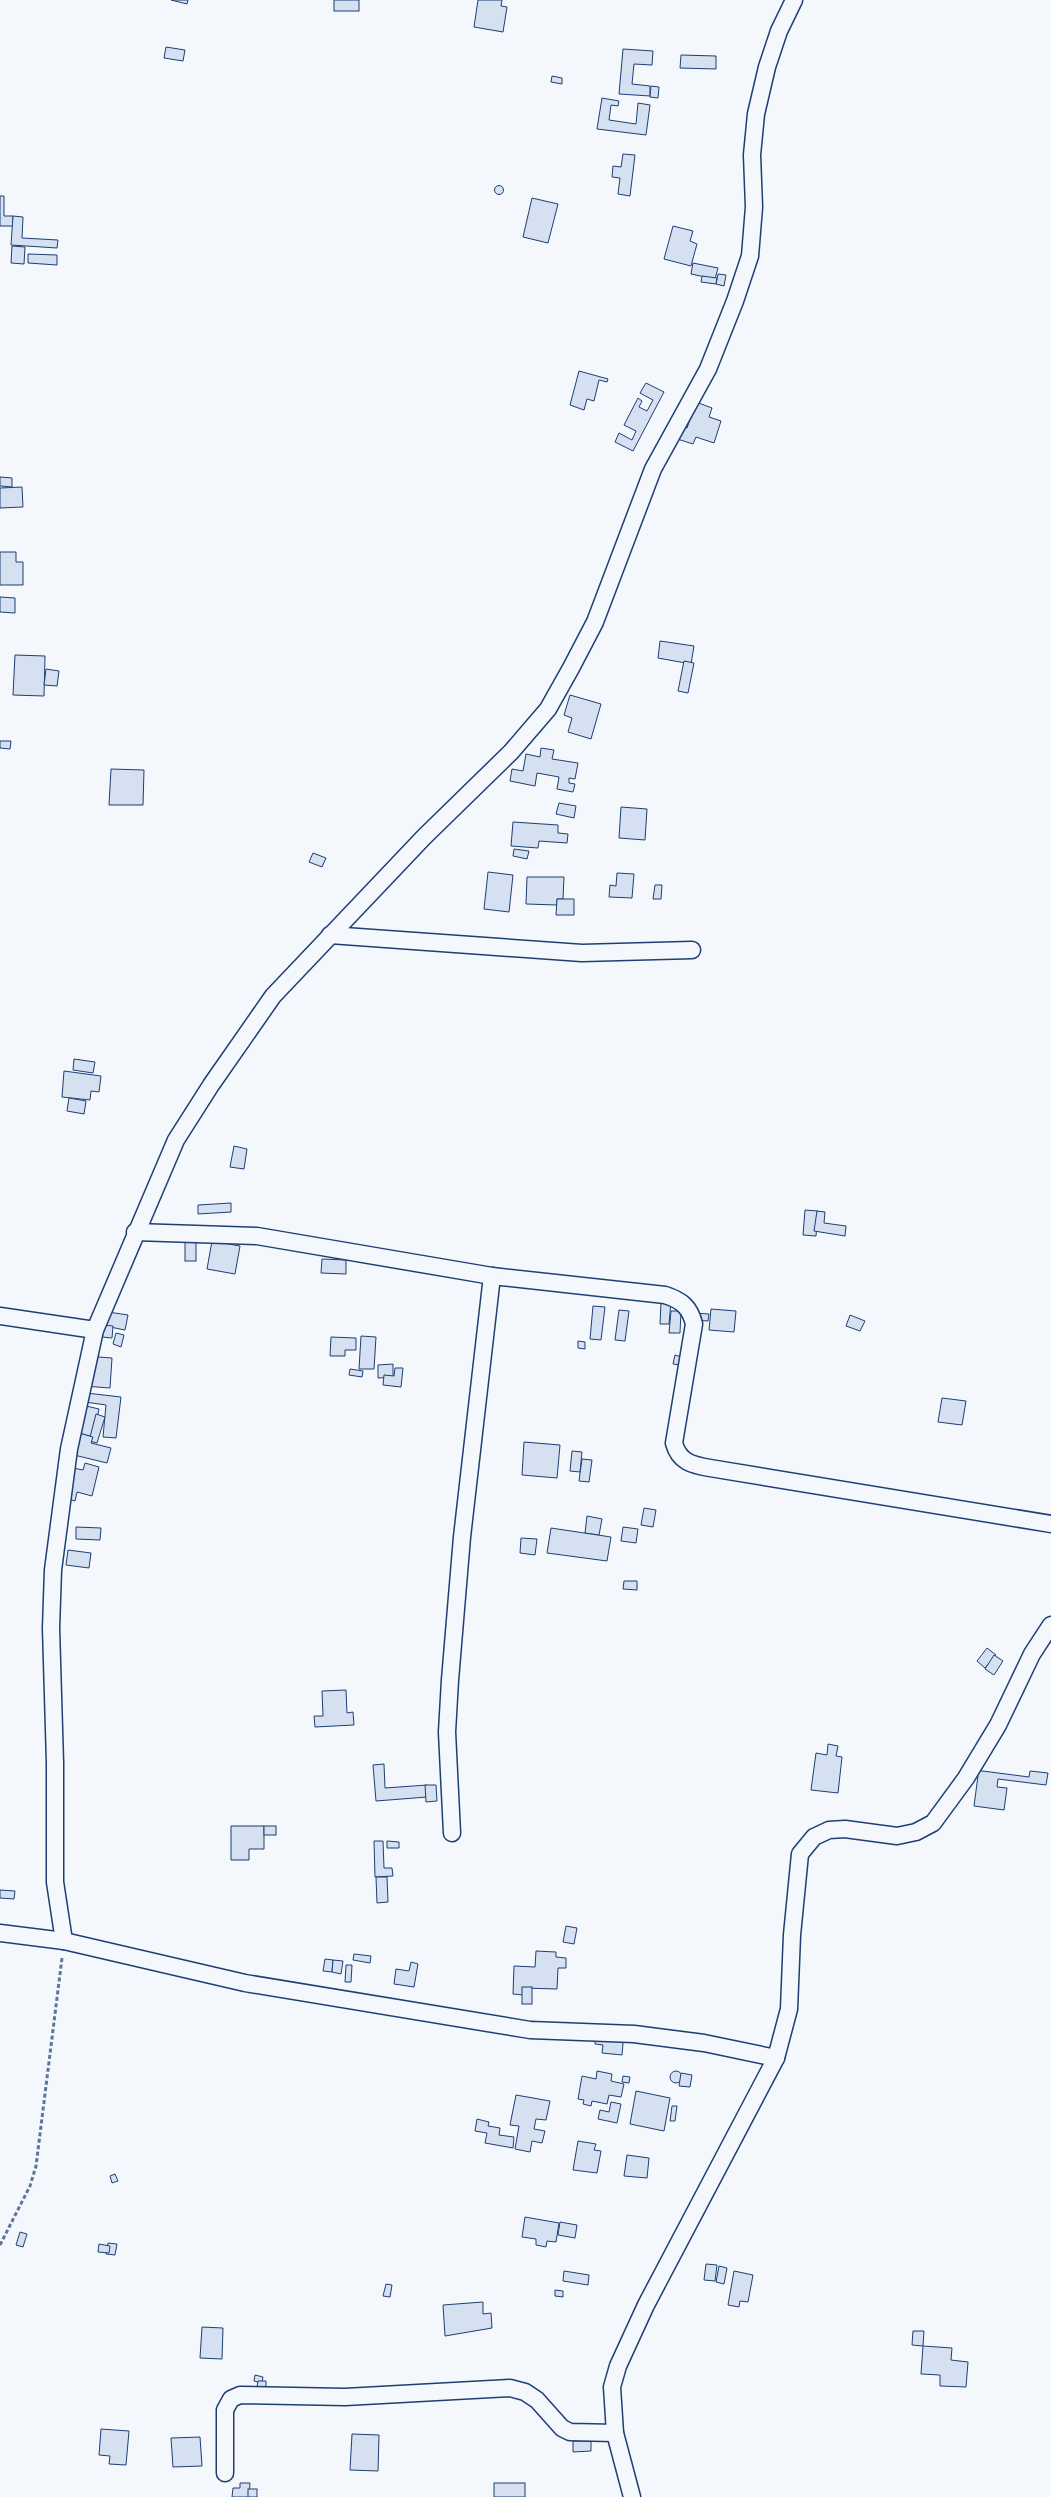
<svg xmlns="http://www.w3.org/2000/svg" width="1051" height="2497" viewBox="0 0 1051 2497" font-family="'Roboto Condensed',sans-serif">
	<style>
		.building { fill: #d5e0f0; stroke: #1d3f73 }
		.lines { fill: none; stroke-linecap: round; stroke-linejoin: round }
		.street-casing { stroke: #1d3f73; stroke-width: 19 }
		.path { stroke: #5e769c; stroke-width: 3; stroke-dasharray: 4 2.5; stroke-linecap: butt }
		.street { stroke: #f4f7fb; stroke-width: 16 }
	</style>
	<rect width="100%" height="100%" fill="#f4f7fb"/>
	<g class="building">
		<polygon points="171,0 188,0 187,4"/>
		<rect x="334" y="0" width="25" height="11"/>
		<polygon points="478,0 502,0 501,6 507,7 503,32 474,27"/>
		<polygon points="166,47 185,50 183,61 164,58"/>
		<polygon points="623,49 653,51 652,65 634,64 632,84 650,86 650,96 619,94"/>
		<polygon points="681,55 716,56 716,69 680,68"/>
		<polygon points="552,76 562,78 562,84 551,82"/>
		<polygon points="651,86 659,87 658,98 650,97"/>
		<polygon points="602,98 619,101 618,106 611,105 609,120 636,124 638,103 650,105 646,135 597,129"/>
		<polygon points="623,154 635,155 630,196 618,194 620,178 612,177 613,166 621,167"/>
		<circle cx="499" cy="190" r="4.5"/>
		<polygon points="0,196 4,196 4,216 13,216 13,226 0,226"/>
		<polygon points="532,198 558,204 548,243 523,237"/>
		<polygon points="13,216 23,217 22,238 58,240 57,248 11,245"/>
		<polygon points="673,226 693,231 690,241 697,244 691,266 664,259"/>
		<polygon points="12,246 25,247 24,264 11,263"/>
		<polygon points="28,254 57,255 57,265 28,263"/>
		<polygon points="693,263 718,268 715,279 691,274"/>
		<polygon points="718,274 726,275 724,286 716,284"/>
		<polygon points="702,276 717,278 716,284 701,282"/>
		<polygon points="579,371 608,379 607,382 599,380 594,401 587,399 584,410 570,405"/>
		<polygon points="646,383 664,392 633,451 615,442 619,433 632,440 636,431 624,425 638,398 642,401 639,407 647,411 653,400 640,393"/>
		<polygon points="696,402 712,408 709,417 721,421 714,443 696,437 693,444 671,437 676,424 687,428"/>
		<polygon points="0,477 12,478 12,487 0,486"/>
		<polygon points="22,487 23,507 0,508 0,488"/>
		<polygon points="0,552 16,552 16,562 23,562 23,585 0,585"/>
		<polygon points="0,597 15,598 15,613 0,612"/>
		<polygon points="660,641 694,646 691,664 658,658"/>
		<polygon points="15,655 45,656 44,696 13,695"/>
		<polygon points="684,661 694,663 688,693 678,691"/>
		<polygon points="46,669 59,671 57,686 44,685"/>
		<polygon points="570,695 601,704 591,739 568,732 572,718 564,715"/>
		<polygon points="0,741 11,741 10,749 0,748"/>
		<polygon points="541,748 554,750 552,759 578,763 575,779 569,778 569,783 575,784 573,792 557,789 559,777 537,773 535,786 510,781 512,769 523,771 526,754 540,757"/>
		<polygon points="111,769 144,770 143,805 109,805"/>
		<polygon points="559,803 576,806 574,818 556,814"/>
		<polygon points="621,807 647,809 645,840 619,838"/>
		<polygon points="513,822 558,825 558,833 568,834 567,843 539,841 538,848 511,846"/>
		<polygon points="514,849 529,851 527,859 513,856"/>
		<polygon points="313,853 326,858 322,867 309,862"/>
		<polygon points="488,872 513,875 509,912 484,909"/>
		<polygon points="617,873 634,874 632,898 609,897 610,885 616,886"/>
		<polygon points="527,877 564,877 563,899 557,899 557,905 526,904"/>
		<polygon points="655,885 662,885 661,899 653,899"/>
		<polygon points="557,899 574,899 574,915 556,915"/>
		<polygon points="74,1059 95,1062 93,1073 73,1070"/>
		<polygon points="64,1071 101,1076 99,1092 91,1091 90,1100 62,1097"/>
		<polygon points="69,1098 86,1101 84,1114 67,1111"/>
		<polygon points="234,1146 247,1149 244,1169 230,1167"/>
		<polygon points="231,1203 231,1212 198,1214 198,1205"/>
		<polygon points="805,1210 818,1211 816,1236 803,1235"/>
		<polygon points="817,1211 825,1212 824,1223 846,1226 845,1236 814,1231"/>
		<rect x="185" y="1238" width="11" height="23"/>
		<polygon points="212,1241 240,1246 235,1274 207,1269"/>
		<polygon points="322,1259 346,1260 346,1274 321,1273"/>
		<polygon points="661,1302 671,1302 669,1324 660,1324"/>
		<polygon points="593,1306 605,1307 601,1340 590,1339"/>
		<polygon points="711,1309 736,1311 734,1332 709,1330"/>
		<polygon points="619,1310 629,1311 625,1341 615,1340"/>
		<polygon points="671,1311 681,1311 680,1333 669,1333"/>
		<polygon points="108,1312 128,1315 125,1330 105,1326"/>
		<polygon points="694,1313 709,1314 708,1321 694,1320"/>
		<polygon points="850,1315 865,1321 860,1331 846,1326"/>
		<polygon points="103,1325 113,1326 112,1338 102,1337"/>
		<polygon points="116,1333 124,1335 121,1347 113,1344"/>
		<polygon points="361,1336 376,1337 374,1369 359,1369"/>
		<polygon points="331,1337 356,1338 356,1350 345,1350 345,1356 330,1356"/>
		<polygon points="578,1341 585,1342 585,1349 578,1348"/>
		<polygon points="675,1355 682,1357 680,1365 673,1364"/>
		<polygon points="86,1356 112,1358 110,1388 84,1386"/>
		<polygon points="393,1364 393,1377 378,1378 378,1365"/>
		<polygon points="395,1368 403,1368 401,1387 383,1385 384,1375 394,1376"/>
		<polygon points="350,1369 363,1371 362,1377 349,1375"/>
		<polygon points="86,1393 121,1397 116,1438 103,1437 106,1405 85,1402"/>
		<polygon points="942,1398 966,1401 962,1425 938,1422"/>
		<polygon points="86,1406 99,1409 93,1437 79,1433"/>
		<polygon points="96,1414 105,1417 97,1443 89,1441"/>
		<polygon points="79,1433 93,1437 91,1443 111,1448 107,1463 74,1455"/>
		<polygon points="524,1442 560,1445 557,1478 522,1475"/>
		<polygon points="572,1451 582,1452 580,1472 570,1471"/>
		<polygon points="582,1459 592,1460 589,1482 579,1481"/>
		<polygon points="85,1463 99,1467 92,1496 77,1492 75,1501 65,1498 73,1468 83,1470"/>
		<polygon points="644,1508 656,1510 653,1527 641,1525"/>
		<polygon points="587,1516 602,1519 599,1535 585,1533"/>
		<polygon points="76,1527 101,1528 100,1540 76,1539"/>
		<polygon points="623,1527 638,1529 636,1543 621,1541"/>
		<polygon points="551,1528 611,1537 607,1561 547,1553"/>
		<polygon points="521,1538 537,1539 535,1555 520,1553"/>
		<polygon points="68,1550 91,1553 89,1568 66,1565"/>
		<polygon points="624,1581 637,1581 637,1590 623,1589"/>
		<polygon points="987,1648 996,1655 985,1668 977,1661"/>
		<polygon points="994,1655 1003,1661 994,1675 985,1669"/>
		<polygon points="346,1690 347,1713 353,1712 354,1725 315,1727 314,1716 323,1716 322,1691"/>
		<polygon points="828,1744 838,1746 836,1756 842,1757 838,1793 811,1790 816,1753 827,1755"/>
		<polygon points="384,1764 385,1788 427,1785 427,1797 376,1801 373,1765"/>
		<polygon points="975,1770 1029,1777 1030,1771 1048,1773 1046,1785 998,1779 997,1787 1007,1788 1004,1810 974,1806 978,1776 974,1776"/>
		<polygon points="425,1785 436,1785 437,1801 426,1802"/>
		<polygon points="231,1826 264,1826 264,1849 249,1849 249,1860 231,1860"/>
		<rect x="264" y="1826" width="12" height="9"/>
		<polygon points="374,1841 383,1841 384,1868 392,1868 393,1876 375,1877"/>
		<polygon points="387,1841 399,1842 399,1848 387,1848"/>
		<polygon points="376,1877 387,1877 388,1902 377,1903"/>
		<polygon points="0,1890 15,1891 14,1899 0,1898"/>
		<polygon points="566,1926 577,1928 574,1944 563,1942"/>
		<polygon points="536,1951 556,1952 556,1957 566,1958 566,1968 558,1968 557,1989 523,1988 523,1995 513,1994 514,1966 535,1967"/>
		<polygon points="354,1954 371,1956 370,1963 353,1960"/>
		<polygon points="325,1959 333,1960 332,1972 323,1971"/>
		<polygon points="333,1960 343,1961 341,1974 332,1972"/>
		<polygon points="411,1962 418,1964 414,1987 394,1984 396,1969 409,1971"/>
		<polygon points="346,1965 352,1965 351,1982 345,1982"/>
		<rect x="522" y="1987" width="10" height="17"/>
		<polygon points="596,2030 624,2032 622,2055 602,2053 603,2045 595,2044"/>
		<circle cx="676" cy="2077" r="6"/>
		<polygon points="597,2071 612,2074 611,2081 624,2084 621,2097 609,2095 607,2104 592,2101 591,2106 583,2104 584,2100 578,2099 582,2076 596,2079"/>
		<polygon points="681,2073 692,2075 690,2087 679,2086"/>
		<polygon points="623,2076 630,2077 629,2083 622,2082"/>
		<polygon points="636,2091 670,2098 664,2131 630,2124"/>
		<polygon points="516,2095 550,2101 546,2120 536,2119 534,2129 545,2131 542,2143 532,2141 530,2152 515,2149 519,2126 510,2125"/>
		<polygon points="611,2102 621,2104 617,2123 598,2119 600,2110 609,2112"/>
		<polygon points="672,2106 677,2106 675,2121 670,2121"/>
		<polygon points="477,2119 489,2122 488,2126 500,2128 499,2135 514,2137 513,2148 485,2143 487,2133 475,2131"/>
		<polygon points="578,2141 596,2144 594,2150 601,2151 597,2173 573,2170"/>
		<polygon points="627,2155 649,2158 647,2178 624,2176"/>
		<polygon points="115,2174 118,2181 112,2183 110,2176"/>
		<polygon points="525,2217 559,2223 556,2242 547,2241 546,2247 536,2245 536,2239 522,2237"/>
		<polygon points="560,2222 577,2225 575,2238 558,2235"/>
		<polygon points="20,2232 27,2234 23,2247 16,2245"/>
		<polygon points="108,2243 117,2244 115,2255 106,2254"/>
		<polygon points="99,2244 110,2246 109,2253 98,2252"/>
		<polygon points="706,2264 717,2265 715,2281 704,2280"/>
		<polygon points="719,2266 727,2268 724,2284 716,2282"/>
		<polygon points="564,2271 589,2275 588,2285 563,2281"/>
		<polygon points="734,2271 753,2275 748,2302 740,2301 739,2307 728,2305"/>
		<polygon points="386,2284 392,2285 390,2297 383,2296"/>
		<polygon points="555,2290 563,2291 563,2297 555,2296"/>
		<polygon points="483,2302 483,2314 491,2313 492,2328 445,2336 443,2305"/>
		<polygon points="202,2327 223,2328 222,2359 200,2358"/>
		<polygon points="913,2331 924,2331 923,2346 912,2345"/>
		<polygon points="923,2346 952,2348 951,2360 968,2362 966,2387 940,2386 940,2375 921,2374"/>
		<polygon points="255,2375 263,2377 262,2383 254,2381"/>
		<polygon points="258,2381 266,2381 266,2387 257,2387"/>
		<polygon points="101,2429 129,2431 126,2465 109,2464 110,2456 99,2455"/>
		<polygon points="352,2434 379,2435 378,2471 350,2470"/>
		<polygon points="200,2437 202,2466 173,2467 171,2438"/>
		<polygon points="573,2441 591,2441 591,2451 573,2452"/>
		<polygon points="240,2483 250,2483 249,2497 232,2497 233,2488 240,2488"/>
		<rect x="494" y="2483" width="31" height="14"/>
		<rect x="248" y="2489" width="9" height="8"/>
	</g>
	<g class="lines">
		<defs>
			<g id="street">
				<polyline points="330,935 582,953 692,950"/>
				<path d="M135,1232L257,1236L492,1276L665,1295C681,1300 690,1307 694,1324L674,1443C679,1462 692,1465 710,1468L1051,1524"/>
				<polyline points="0,1316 95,1330"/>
				<polyline points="452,1833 447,1732 450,1680 462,1537 492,1276"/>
				<polyline points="0,1933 64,1941 245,1983 530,2030 634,2034 704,2043 776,2058"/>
				<polyline points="64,1941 55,1882 55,1763 51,1628 53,1570 69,1449 95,1330 176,1140 211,1085 273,996 424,837 511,752 548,709 571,668 595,622 653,469 708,369 735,301 750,256 754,207 752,155 756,114 767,67 779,31 794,0"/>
				<polyline points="225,2473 225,2410 231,2399 240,2395 345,2397 510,2388 525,2392 537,2400 562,2428 570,2432 615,2433"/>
				<polyline points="632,2497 615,2433 612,2387 618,2366 646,2305 776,2058 789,2009 792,1935 800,1854 814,1837 829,1830 845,1829 897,1836 916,1832 933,1823 966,1778 998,1725 1032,1654 1051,1625"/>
			</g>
		</defs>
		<use href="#street" class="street-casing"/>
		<polyline class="path" points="0,2245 30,2186 36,2166 62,1958"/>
		<use href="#street" class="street"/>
	</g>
</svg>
